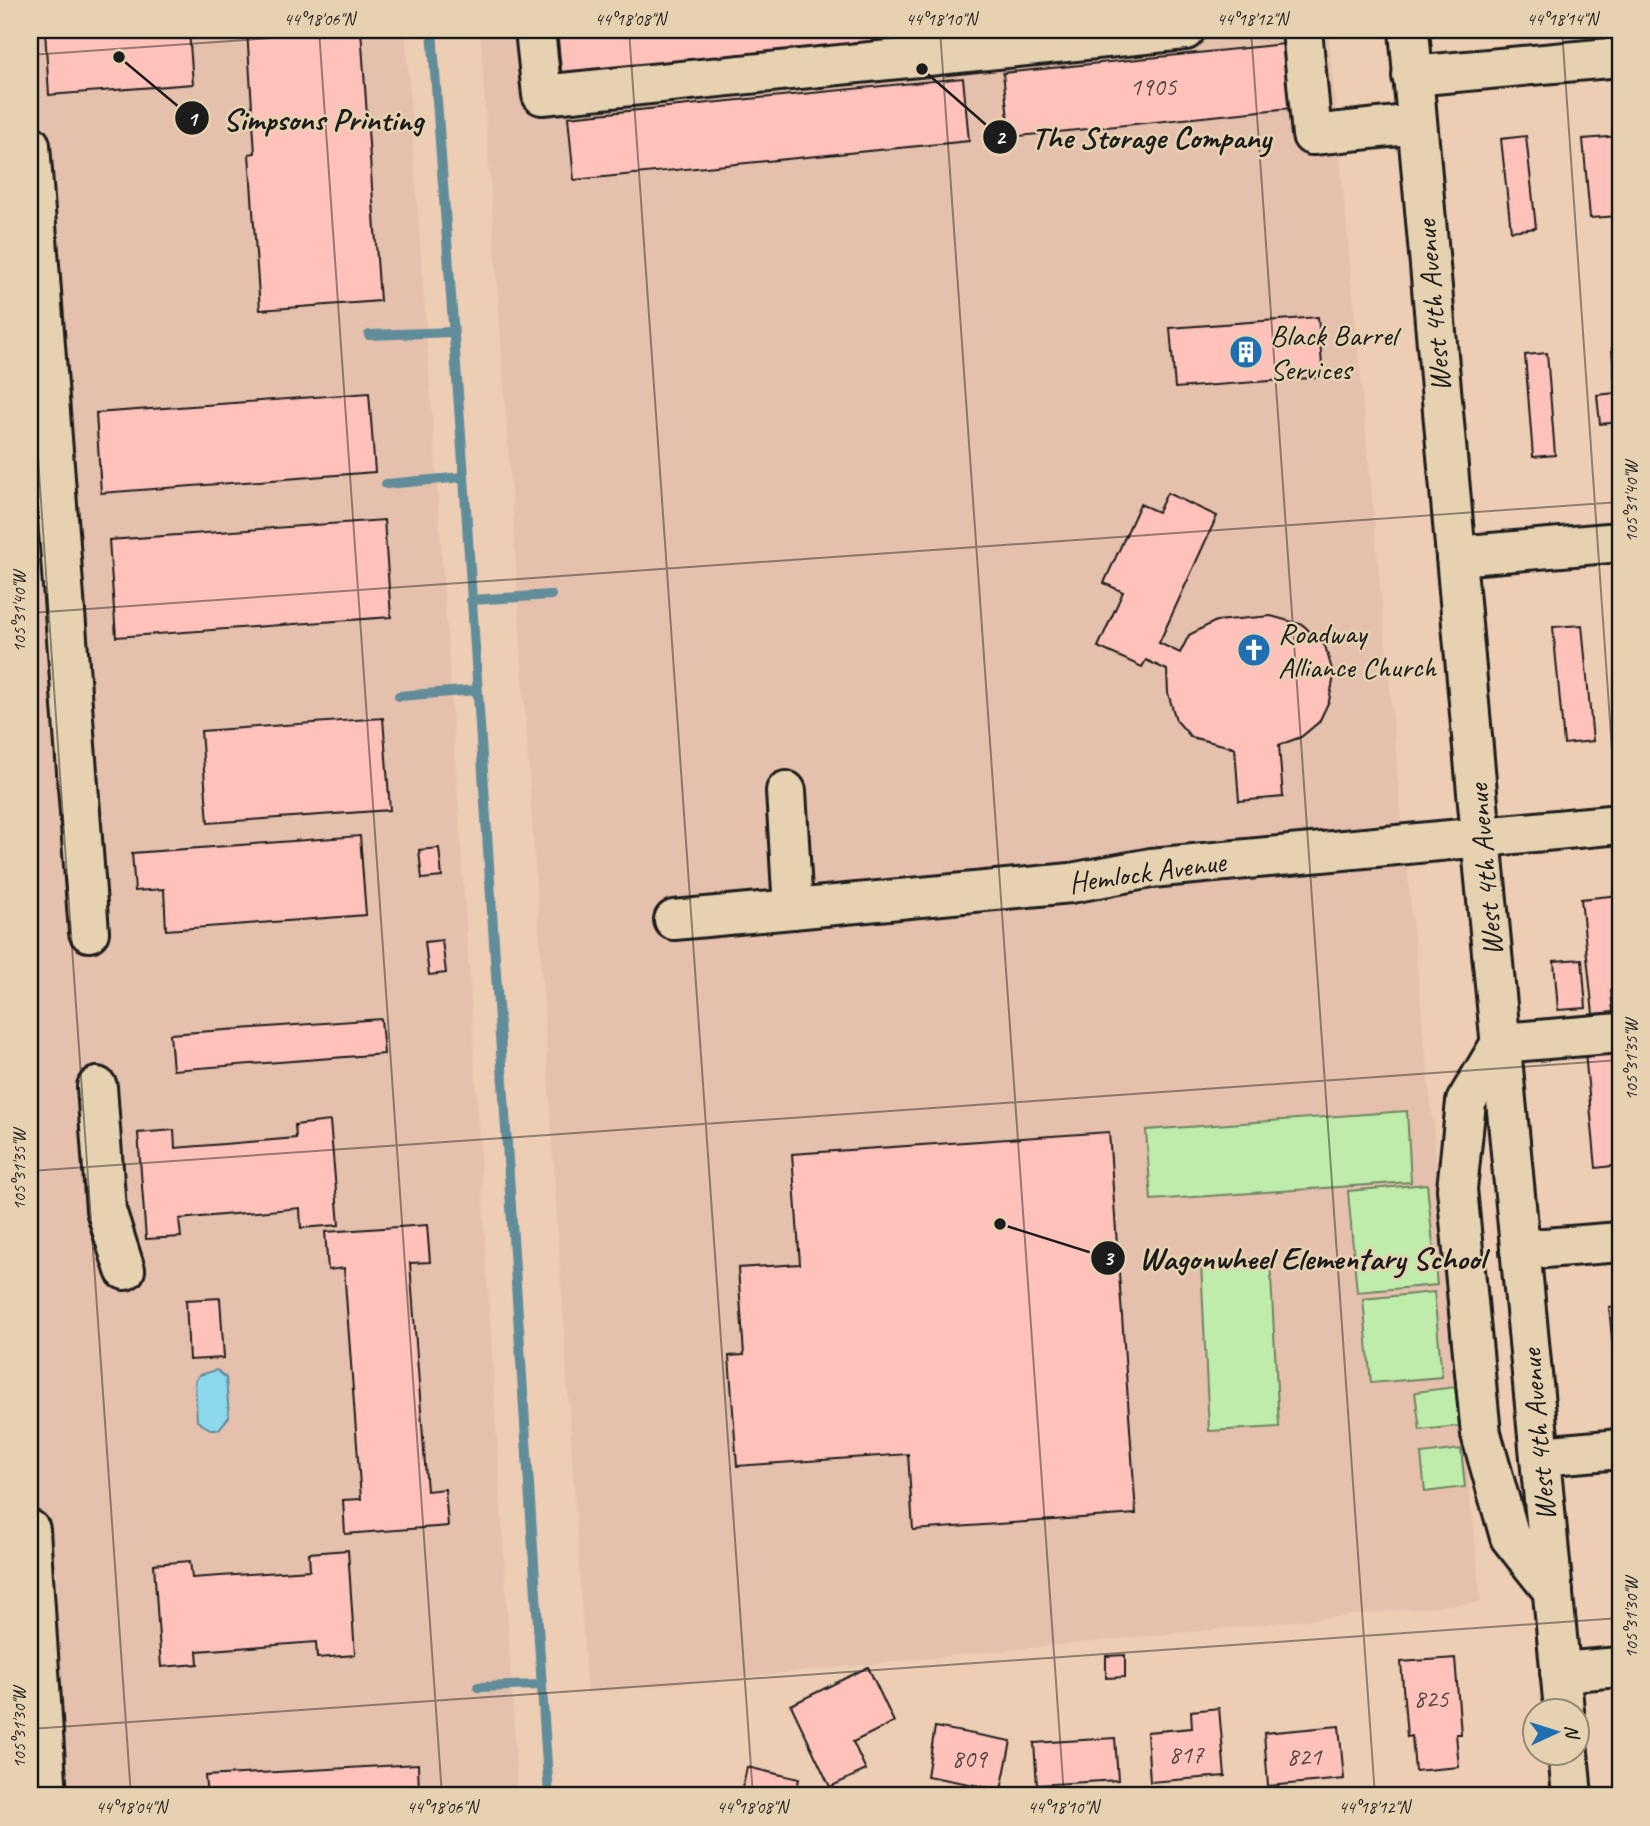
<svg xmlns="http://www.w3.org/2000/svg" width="1650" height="1826" viewBox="0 0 1650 1826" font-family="Caveat,sans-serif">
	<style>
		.built { fill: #e5c0ac }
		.green { fill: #bfecaa; stroke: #6e8463; stroke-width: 2 }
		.water { fill: #8dd9ec; stroke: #608d99; stroke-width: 2 }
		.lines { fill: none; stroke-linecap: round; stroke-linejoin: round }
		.stream { stroke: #608d99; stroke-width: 10 }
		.building { fill: #fec2bb; stroke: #1c1c1c; stroke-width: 2 }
		.minor-casing { stroke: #1c1c1c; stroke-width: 44 }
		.minor { stroke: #e6d2b0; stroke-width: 38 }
		.ticks { fill: none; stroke: #1c1c1c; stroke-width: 2; stroke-opacity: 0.45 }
		.labels { text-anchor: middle; stroke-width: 5; stroke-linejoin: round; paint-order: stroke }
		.number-label { font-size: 26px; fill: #544644 }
		.street-label { font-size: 30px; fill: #1c1c1c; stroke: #e6d2b0 }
		.poi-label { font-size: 30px; fill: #1c1c1c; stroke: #e6d2b0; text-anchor: start }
		.leader { fill: none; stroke: #1c1c1c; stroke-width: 2.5 }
		.callout-dot { fill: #1c1c1c; stroke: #e6d2b0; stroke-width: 2.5 }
		.mark-label { font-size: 21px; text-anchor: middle; font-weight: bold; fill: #fff }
		.callout-label { font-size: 32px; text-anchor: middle; font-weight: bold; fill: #1c1c1c; stroke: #e6d2b0; stroke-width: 5; stroke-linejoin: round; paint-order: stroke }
		.neatline { fill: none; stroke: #1c1c1c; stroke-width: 2.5 }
		.ticks-label { font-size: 18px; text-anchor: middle; fill: #1c1c1c }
	</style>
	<rect width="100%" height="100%" fill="#edcdb3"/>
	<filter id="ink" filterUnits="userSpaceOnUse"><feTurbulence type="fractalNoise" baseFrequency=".0143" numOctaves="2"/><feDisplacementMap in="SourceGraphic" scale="14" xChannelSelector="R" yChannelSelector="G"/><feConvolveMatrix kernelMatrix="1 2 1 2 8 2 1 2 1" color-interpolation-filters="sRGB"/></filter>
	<g filter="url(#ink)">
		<g class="built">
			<polygon points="30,30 405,30 438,501 470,986 518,1796 30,1796"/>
			<polygon points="480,30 1328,30 1401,808 1481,1602 587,1693 513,518"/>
		</g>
		<g class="green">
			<polygon points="1407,1111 1411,1182 1151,1200 1146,1130"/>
			<polygon points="1427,1184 1437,1285 1357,1292 1348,1191"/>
			<polygon points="1270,1258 1279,1427 1209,1431 1201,1262"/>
			<polygon points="1434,1292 1442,1377 1371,1383 1363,1299"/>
			<polygon points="1455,1387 1459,1426 1420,1430 1415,1392"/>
			<polygon points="1461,1449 1465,1487 1425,1492 1421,1454"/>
		</g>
		<polygon class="water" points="217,1370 226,1378 229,1417 219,1429 210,1429 197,1421 195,1381 199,1375"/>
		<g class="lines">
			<g class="stream">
				<polyline points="432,30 464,477 549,1796"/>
				<polyline points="369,335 453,332"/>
				<polyline points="386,484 464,477"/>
				<polyline points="471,600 551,595"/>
				<polyline points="399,696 477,690"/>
				<polyline points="478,1687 541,1685"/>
			</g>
		</g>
		<g class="building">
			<polygon points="45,30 189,30 193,84 49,95"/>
			<polygon points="247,30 361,30 380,301 260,310 249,154 255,153"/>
			<polygon points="557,30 971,30 972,36 562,80"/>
			<polygon points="1284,44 1290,108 1010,137 1003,73"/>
			<polygon points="963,78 969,141 574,180 568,117"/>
			<polygon points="1526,136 1536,228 1511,231 1501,139"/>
			<polygon points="1620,136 1620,216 1590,218 1583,139"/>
			<polygon points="1318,317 1323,377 1175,388 1170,328"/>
			<polygon points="1612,349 1620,349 1620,422 1600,424 1597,395 1616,393"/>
			<polygon points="1547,353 1555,455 1533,457 1525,355"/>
			<polygon points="369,393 375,472 101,493 96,413"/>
			<polygon points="1167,493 1217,516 1159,643 1180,653 1189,635 1216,621 1271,616 1303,625 1325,646 1334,676 1329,701 1319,722 1301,737 1279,745 1283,797 1239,801 1235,748 1191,737 1176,720 1168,693 1167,670 1146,660 1142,667 1098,647 1123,592 1104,583 1140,504 1158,512"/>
			<polygon points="384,520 391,617 116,637 109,540"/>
			<polygon points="1582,625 1593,741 1564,744 1553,627"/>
			<polygon points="383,718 390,810 208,823 201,731"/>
			<polygon points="360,836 366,915 166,930 164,889 135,891 132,853"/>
			<polygon points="439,848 442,877 422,879 419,850"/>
			<polygon points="1620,895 1620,989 1611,990 1613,1012 1593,1014 1581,899"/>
			<polygon points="442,940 446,973 429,975 425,942"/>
			<polygon points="1582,959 1586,1008 1558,1010 1554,961"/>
			<polygon points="381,1019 384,1054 173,1070 170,1034"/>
			<polygon points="1620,1049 1620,1165 1596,1168 1585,1052"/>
			<polygon points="330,1121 339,1225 301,1228 300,1208 179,1219 181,1237 146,1239 138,1133 174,1130 175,1148 296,1138 295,1125"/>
			<polygon points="1109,1132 1136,1514 913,1530 908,1454 737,1466 729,1356 744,1355 738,1268 800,1264 792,1154"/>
			<polygon points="427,1225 430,1262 410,1263 427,1491 445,1489 448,1526 345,1534 343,1500 361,1499 344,1268 328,1270 325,1232"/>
			<polygon points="220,1298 224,1358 189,1360 186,1300"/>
			<polygon points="1620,1306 1620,1398 1618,1398 1609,1307"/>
			<polygon points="348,1550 355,1655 317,1658 316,1642 197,1651 198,1664 161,1667 154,1564 190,1561 192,1578 310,1570 309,1553"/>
			<polygon points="1125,1655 1125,1677 1106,1678 1106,1656"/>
			<polygon points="1455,1658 1461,1734 1456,1734 1459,1767 1415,1771 1412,1736 1407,1737 1401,1662"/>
			<polygon points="868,1667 894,1722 853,1742 866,1770 830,1787 791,1705"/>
			<polygon points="1219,1708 1225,1776 1150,1782 1147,1732 1192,1728 1191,1711"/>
			<polygon points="1339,1726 1344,1779 1268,1786 1264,1733"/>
			<polygon points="935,1727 1011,1741 1001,1790 927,1776"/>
			<polygon points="1115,1738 1118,1780 1037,1785 1034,1743"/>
			<polygon points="418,1764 419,1794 381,1796 207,1796 205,1776"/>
			<polygon points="747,1767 799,1779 795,1796 741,1796"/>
		</g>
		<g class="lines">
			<defs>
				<g id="minor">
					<polyline points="535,30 542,95 1185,30"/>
					<polyline points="1302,30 1312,135 1417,124"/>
					<polyline points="1409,30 1481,837 1564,1710"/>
					<polyline points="1412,76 1620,57"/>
					<polyline points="30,145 89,932"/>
					<polyline points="1456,556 1620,542"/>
					<polyline points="786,791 793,909"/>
					<polyline points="674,920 1071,883 1151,868 1620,824"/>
					<polyline points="97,1087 106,1210 125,1270"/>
					<polyline points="1520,1250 1620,1242"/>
					<polyline points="1540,1456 1620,1449"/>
					<polyline points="30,1530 47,1796"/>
					<polyline points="1553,1591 1510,1537 1481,1434 1457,1189 1466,1102 1501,1043 1620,1033"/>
					<polyline points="1560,1672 1620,1667"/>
					<polyline points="1568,1752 1572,1796"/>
				</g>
			</defs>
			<use href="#minor" class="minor-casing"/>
			<use href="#minor" class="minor"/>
		</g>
	</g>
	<path class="ticks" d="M319,30L442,1796M629,30L753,1796M940,30L1064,1796M1251,30L1375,1796M1562,30L1620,865M30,55L388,30M30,343L131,1796M30,613L1620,502M30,1171L1620,1060M30,1729L1620,1618"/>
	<defs>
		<symbol id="building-disc" viewBox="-11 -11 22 22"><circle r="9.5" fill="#1f6fb2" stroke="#e6d2b0"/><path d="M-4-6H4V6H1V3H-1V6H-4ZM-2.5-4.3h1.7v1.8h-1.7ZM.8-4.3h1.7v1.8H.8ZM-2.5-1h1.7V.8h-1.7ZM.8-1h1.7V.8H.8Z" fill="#fff"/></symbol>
		<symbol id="church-disc" viewBox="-11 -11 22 22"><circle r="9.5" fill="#1f6fb2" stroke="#e6d2b0"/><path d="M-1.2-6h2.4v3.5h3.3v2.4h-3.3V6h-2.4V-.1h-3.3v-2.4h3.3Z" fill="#fff"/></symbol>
	</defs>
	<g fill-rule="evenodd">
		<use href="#building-disc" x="1227" y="333" width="38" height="38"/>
		<use href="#church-disc" x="1235" y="631" width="38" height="38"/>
	</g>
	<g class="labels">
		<g class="number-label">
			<text x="1153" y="95">1905</text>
			<text x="1431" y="1707">825</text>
			<text x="1186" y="1763">817</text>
			<text x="1304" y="1765">821</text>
			<text x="969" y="1767">809</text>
		</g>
		<g class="street-label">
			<text transform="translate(1433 306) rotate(-95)" y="10">West 4th Avenue</text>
			<text transform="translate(1485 870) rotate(-95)" y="10">West 4th Avenue</text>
			<text transform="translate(1147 872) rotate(-8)" y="10">Hemlock Avenue</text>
			<text transform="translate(1538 1435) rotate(-95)" y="10">West 4th Avenue</text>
		</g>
		<g class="poi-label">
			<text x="1270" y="345">Black Barrel<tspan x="1270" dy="34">Services</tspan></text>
			<text x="1278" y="643">Roadway<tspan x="1278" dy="34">Alliance Church</tspan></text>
		</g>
	</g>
	<path class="leader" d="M119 57L192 118M922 69L1000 137M1000 1224L1108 1258"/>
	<g class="callout-dot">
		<circle cx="119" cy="57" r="7"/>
		<circle cx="922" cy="69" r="7"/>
		<circle cx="1000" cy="1224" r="7"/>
		<circle cx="192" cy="118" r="18"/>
		<circle cx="1000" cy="137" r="18"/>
		<circle cx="1108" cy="1258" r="18"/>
	</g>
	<g class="mark-label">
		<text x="192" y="126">1</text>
		<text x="1000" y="144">2</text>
		<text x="1108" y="1265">3</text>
	</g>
	<g class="callout-label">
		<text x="323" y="130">Simpsons Printing</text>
		<text x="1151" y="148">The Storage Company</text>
		<text x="1312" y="1269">Wagonwheel Elementary School</text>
	</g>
	<rect width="1650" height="1826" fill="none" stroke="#e6d2b0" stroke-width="77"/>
	<g transform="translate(1556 1732) rotate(86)"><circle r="33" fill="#e6d2b0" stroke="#958975" stroke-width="2"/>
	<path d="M0-5L12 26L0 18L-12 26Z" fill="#1f6fb2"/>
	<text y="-10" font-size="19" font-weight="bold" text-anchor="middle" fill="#1c1c1c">N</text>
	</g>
	<rect x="38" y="38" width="1574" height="1749" class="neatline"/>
	<g class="ticks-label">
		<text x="319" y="25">44°18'06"N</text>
		<text x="630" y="25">44°18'08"N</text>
		<text x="941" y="25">44°18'10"N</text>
		<text x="1252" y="25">44°18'12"N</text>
		<text x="1562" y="25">44°18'14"N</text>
		<text transform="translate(1631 502) rotate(-90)" y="6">105°31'40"W</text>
		<text transform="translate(19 612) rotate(-90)" y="6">105°31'40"W</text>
		<text transform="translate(1631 1060) rotate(-90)" y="6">105°31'35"W</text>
		<text transform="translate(19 1170) rotate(-90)" y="6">105°31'35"W</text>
		<text transform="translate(1631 1618) rotate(-90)" y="6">105°31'30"W</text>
		<text transform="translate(19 1728) rotate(-90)" y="6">105°31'30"W</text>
		<text x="131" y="1813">44°18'04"N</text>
		<text x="442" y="1813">44°18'06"N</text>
		<text x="752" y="1813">44°18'08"N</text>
		<text x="1063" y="1813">44°18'10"N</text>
		<text x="1374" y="1813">44°18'12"N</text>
	</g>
</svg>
